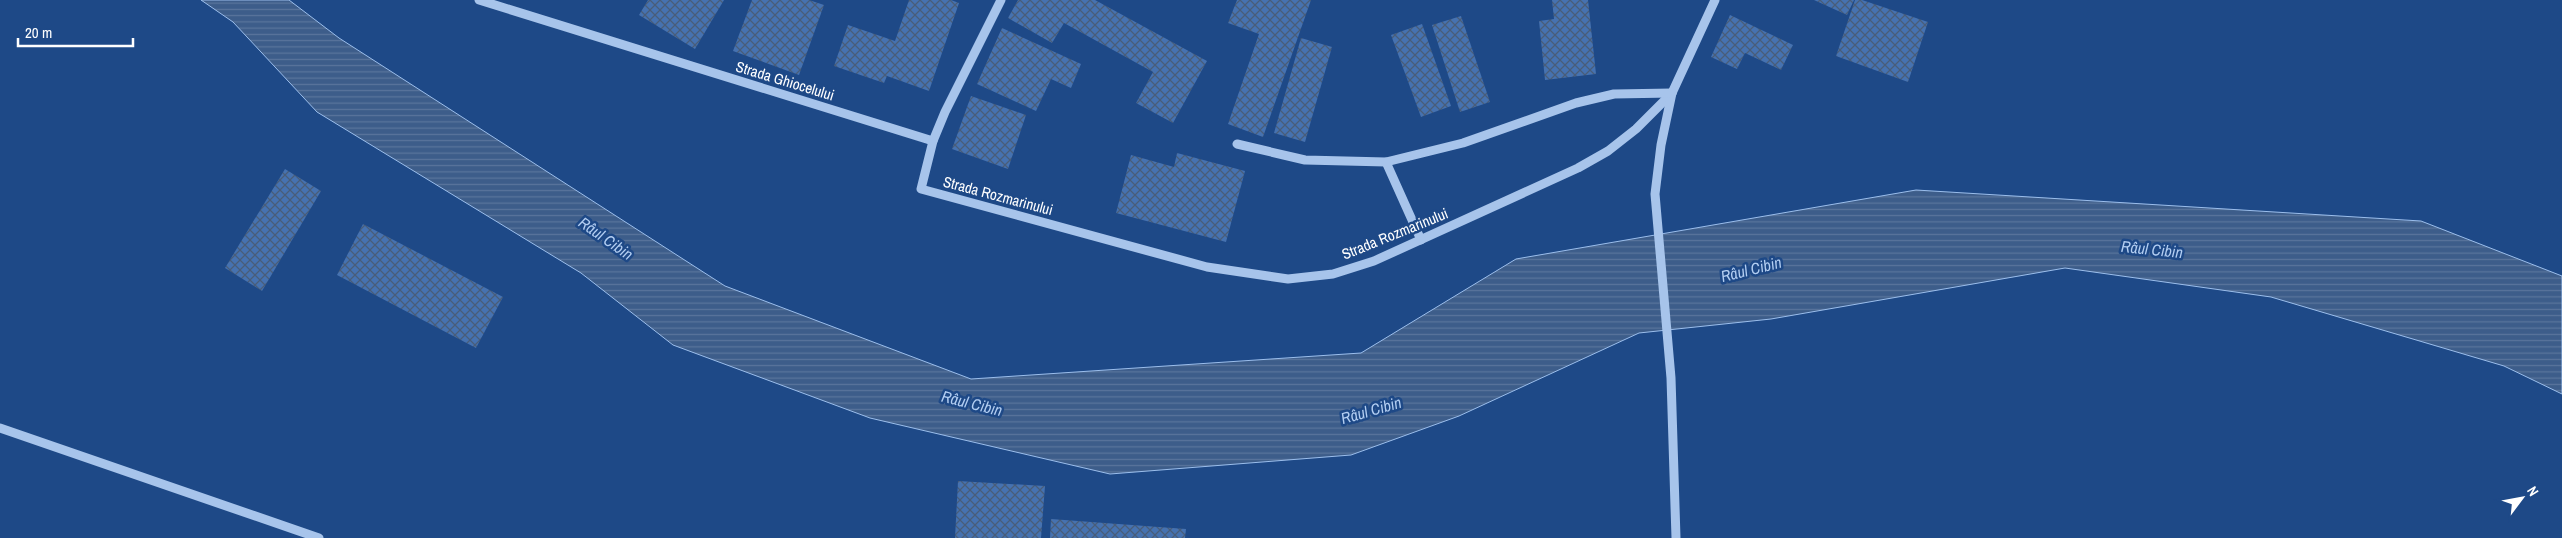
<svg xmlns="http://www.w3.org/2000/svg" width="2562" height="538" viewBox="0 0 2562 538" font-family="'Archivo Narrow',sans-serif">
	<style>
		.water { fill: url(#water-rules); stroke: #9bbeec }
		.building { fill: url(#building-cross-hatch) }
		.lines { fill: none; stroke-linecap: round; stroke-linejoin: round }
		.minor { stroke: #a7c4eb; stroke-width: 9 }
		.labels { text-anchor: middle; stroke-width: 5; stroke-linejoin: round; paint-order: stroke }
		.street-label { font-size: 15px; fill: #fff; stroke: #1e4987 }
		.water-label { font-size: 16px; font-style: italic; fill: #b3cef2; stroke: #1e4987 }
	</style>
	<defs>
		<pattern id="water-rules" width="6" height="5" patternUnits="userSpaceOnUse" patternTransform="scale(1.25)"><rect width="6" height="5" fill="#3d5d8a"/><path d="M0 2.5h6" fill="none" stroke="#5a759c"/></pattern>
		<pattern id="building-cross-hatch" width="8" height="8" patternUnits="userSpaceOnUse" patternTransform="scale(1.25)"><rect width="8" height="8" fill="#4672b0"/><path d="M0 0l8 8M0 8l8-8" fill="none" stroke="#495d79"/></pattern>
	</defs>
	<rect width="100%" height="100%" fill="#1e4987"/>
	<polygon class="water" points="201,0 289,0 339,38 725,286 971,379 1361,353 1516,259 1916,190 2421,221 2562,276 2562,394 2504,366 2271,297 2065,268 1771,319 1639,333 1459,416 1351,455 1110,474 870,418 673,345 581,273 317,112 233,22"/>
	<g class="building">
		<polygon points="648,0 724,0 695,49 639,15"/>
		<polygon points="752,0 809,0 824,5 799,75 733,51"/>
		<polygon points="909,0 951,0 959,3 929,91 887,76 884,83 834,66 848,25 895,41"/>
		<polygon points="1018,0 1095,0 1207,61 1173,123 1136,103 1153,72 1064,23 1052,43 1008,18"/>
		<polygon points="1237,0 1311,0 1263,137 1228,124 1259,34 1228,23"/>
		<polygon points="1552,0 1588,0 1596,74 1545,80 1539,21 1554,19"/>
		<polygon points="1814,0 1854,0 1847,15"/>
		<polygon points="1855,0 1862,0 1928,22 1908,82 1836,56"/>
		<polygon points="1730,15 1793,45 1781,70 1745,53 1737,69 1711,57"/>
		<polygon points="1461,16 1490,102 1460,112 1432,25"/>
		<polygon points="1422,24 1451,106 1421,117 1391,35"/>
		<polygon points="1002,28 1081,64 1071,88 1051,79 1036,111 977,84"/>
		<polygon points="1301,38 1332,47 1305,142 1274,133"/>
		<polygon points="971,96 1026,115 1008,169 952,149"/>
		<polygon points="1177,153 1245,171 1226,242 1116,213 1131,155 1174,167"/>
		<polygon points="285,169 321,191 262,291 225,268"/>
		<polygon points="363,224 503,297 476,348 337,275"/>
		<polygon points="958,481 1045,486 1041,538 955,538"/>
		<polygon points="1051,519 1186,529 1185,538 1050,538"/>
	</g>
	<g class="lines">
		<g class="minor">
			<polyline points="479,0 933,141"/>
			<polyline points="1001,0 945,112 933,141 921,189 1207,267 1288,279 1333,274 1374,261 1578,168 1608,151 1636,129 1672,93 1715,0"/>
			<polyline points="1672,93 1661,145 1655,194 1671,378 1676,538"/>
			<polyline points="1237,144 1305,160 1386,162 1463,143 1576,103 1614,94 1672,93"/>
			<polyline points="1386,162 1421,240"/>
			<polyline points="0,428 319,538"/>
		</g>
	</g>
	<g class="labels">
		<g class="street-label">
			<text transform="translate(785 81) rotate(17)" y="5">Strada Ghiocelului</text>
			<text transform="translate(998 196) rotate(15)" y="5">Strada Rozmarinului</text>
			<text transform="translate(1395 234) rotate(-22)" y="5">Strada Rozmarinului</text>
		</g>
		<g class="water-label">
			<text transform="translate(606 238) rotate(35)" y="6">Râul Cibin</text>
			<text transform="translate(2152 249) rotate(6)" y="6">Râul Cibin</text>
			<text transform="translate(1751 269) rotate(-14)" y="6">Râul Cibin</text>
			<text transform="translate(972 403) rotate(14)" y="6">Râul Cibin</text>
			<text transform="translate(1371 410) rotate(-16)" y="6">Râul Cibin</text>
		</g>
	</g>
	<g transform="translate(2522 498) rotate(58)" stroke="#1e4987" stroke-width="4" paint-order="stroke">
	<path d="M0-4L9 19L0 12L-9 19Z" fill="#ffffff"/>
	<text y="-8" font-size="14" font-weight="bold" text-anchor="middle" fill="#ffffff">N</text>
	</g>
	<path d="M18 38v8h115v-8" fill="none" stroke="#ffffff" stroke-width="2.5"/>
	<text x="25" y="38" font-size="15" fill="#ffffff" stroke="#1e4987" stroke-width="4" paint-order="stroke">20 m</text>
</svg>
